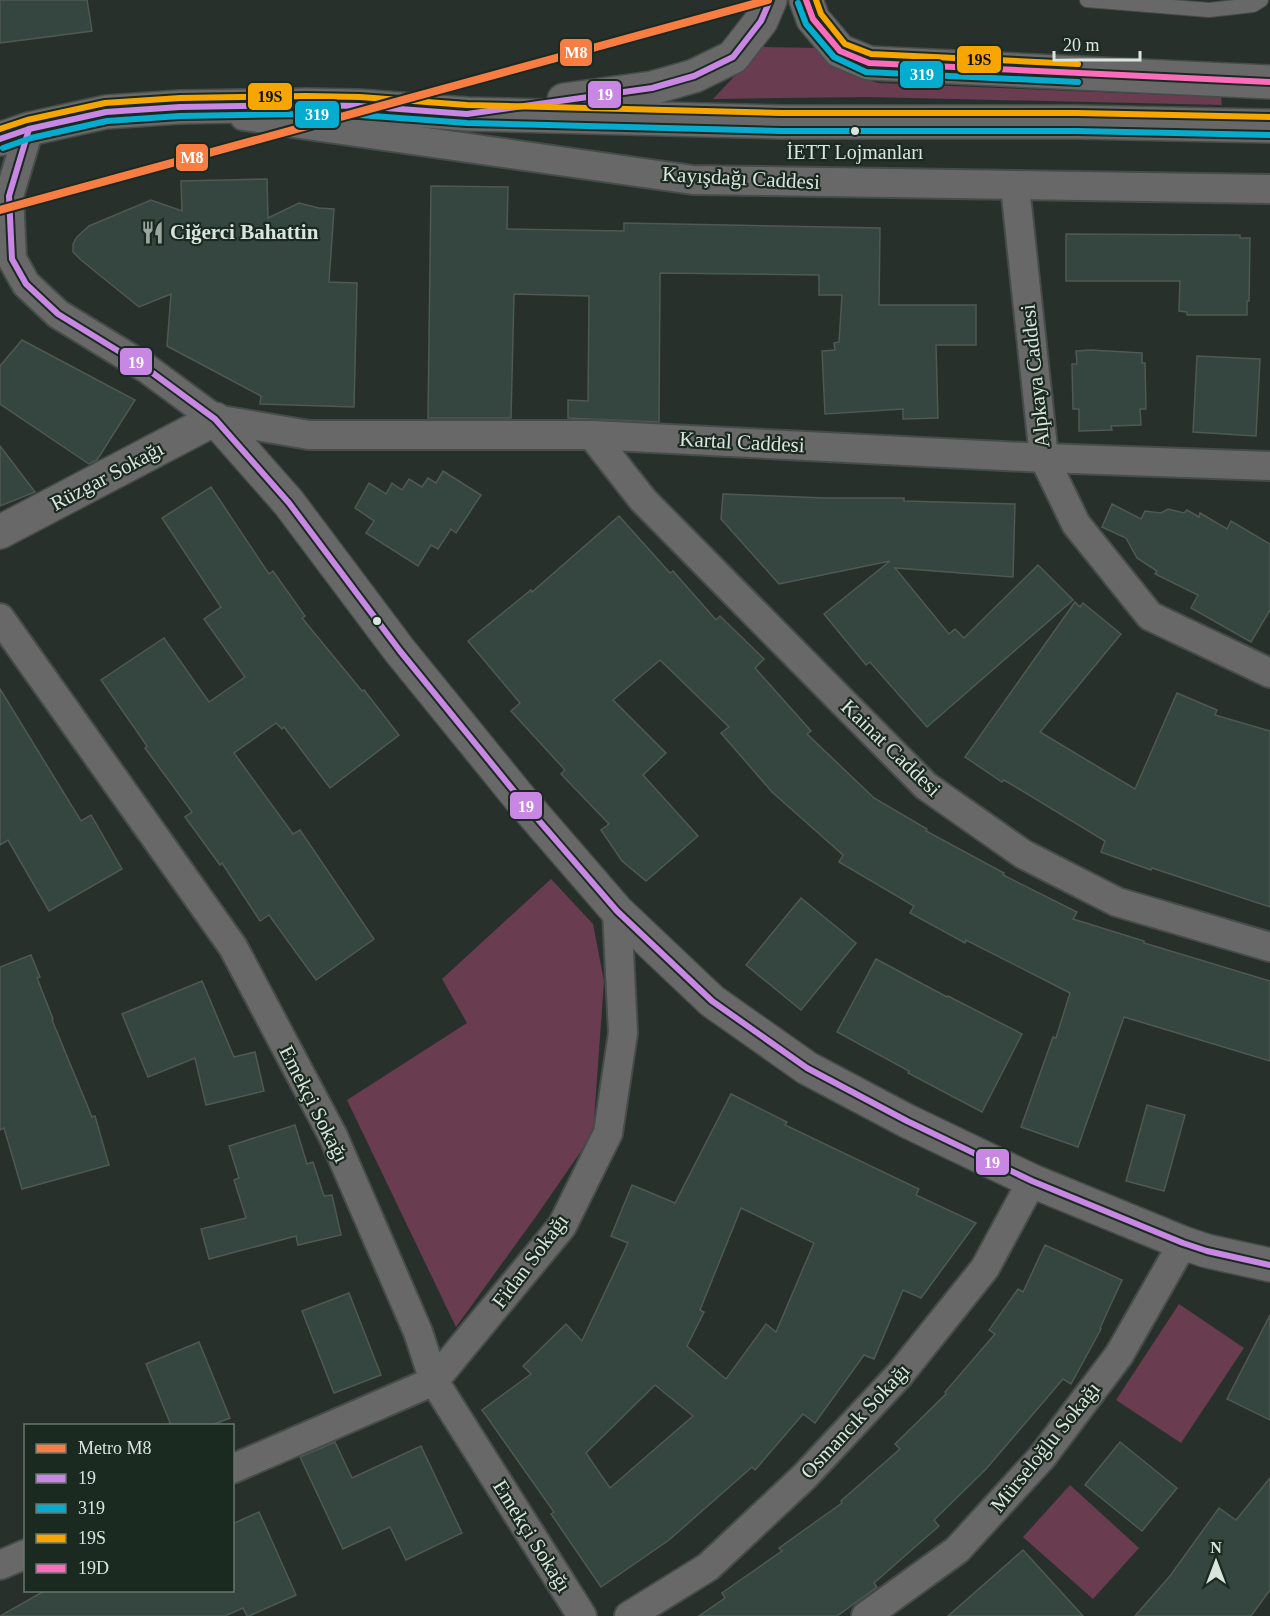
<svg xmlns="http://www.w3.org/2000/svg" width="1270" height="1616" viewBox="0 0 1270 1616" font-family="Georgia,serif">
	<style>
		.green { fill: #693c50 }
		.building { fill: #34463f; stroke: #505854; stroke-width: 1.5; fill-rule: evenodd }
		.lines { fill: none; stroke-linecap: round; stroke-linejoin: round }
		.service-casing { stroke: #454c49; stroke-width: 16 }
		.minor-casing { stroke: #454c49; stroke-width: 32 }
		.tertiary-casing { stroke: #454c49; stroke-width: 36 }
		.primary-casing { stroke: #454c49; stroke-width: 36 }
		.service { stroke: #696868; stroke-width: 14 }
		.minor { stroke: #696868; stroke-width: 28 }
		.tertiary { stroke: #696868; stroke-width: 33 }
		.primary { stroke: #686868; stroke-width: 33 }
		.bus-1-casing { stroke: #1b2a21; stroke-width: 10 }
		.bus-2-casing { stroke: #1b2a21; stroke-width: 10 }
		.bus-3-casing { stroke: #1b2a21; stroke-width: 10 }
		.bus-4-casing { stroke: #1b2a21; stroke-width: 10 }
		.bus-1 { stroke: #c787e3; stroke-width: 6 }
		.bus-2 { stroke: #06acd0; stroke-width: 6 }
		.bus-3 { stroke: #f7a600; stroke-width: 6 }
		.bus-4 { stroke: #fb6dba; stroke-width: 6 }
		.metro-1-casing { stroke: #1b2a21; stroke-width: 12 }
		.metro-1 { stroke: #f77d43; stroke-width: 8 }
		.bus-dot { fill: #dbe5df; stroke: #1b2a21; stroke-width: 2 }
		.labels { text-anchor: middle; stroke-width: 4.5; stroke-linejoin: round; paint-order: stroke }
		.bus-label { font-size: 20px; fill: #dbe5df; stroke: #1b2a21 }
		.street-label { font-size: 21px; fill: #dbe5df; stroke: #1b2a21 }
		.poi-label { font-size: 21px; font-weight: bold; fill: #dbe5df; stroke: #1b2a21; text-anchor: start }
		.line-badge { stroke: #1b2a21; stroke-width: 2 }
		.badge-label { font-size: 16px; text-anchor: middle; font-weight: bold; fill: #fff }
		.pale-badge-label { font-size: 16px; text-anchor: middle; font-weight: bold; fill: #111 }
	</style>
	<rect width="100%" height="100%" fill="#28302c"/>
	<g class="green">
		<polygon points="762,47 818,48 850,74 878,83 1221,97 1222,105 867,97 713,99"/>
		<polygon points="551,879 593,924 604,981 593,1134 537,1215 456,1327 347,1100 467,1023 442,979"/>
		<polygon points="1179,1304 1244,1348 1181,1443 1116,1400"/>
		<polygon points="1070,1485 1139,1548 1093,1599 1023,1537"/>
	</g>
	<g class="building">
		<polygon points="0,0 87,0 92,31 0,43"/>
		<polygon points="267,179 268,218 299,203 319,208 334,209 329,282 357,283 354,407 260,404 261,396 167,346 171,294 139,307 81,260 73,252 73,244 77,237 89,226 151,200 182,211 181,181"/>
		<polygon points="431,186 508,187 507,229 624,231 624,223 880,228 879,305 976,305 976,345 936,345 938,418 903,419 903,409 825,414 822,351 835,350 834,343 839,342 842,295 819,295 819,275 660,273 659,422 568,418 568,400 588,401 589,296 514,294 511,418 428,418"/>
		<polygon points="1066,234 1240,235 1240,238 1250,238 1249,301 1247,301 1247,315 1187,315 1187,312 1179,311 1180,281 1066,281"/>
		<polygon points="22,340 135,400 97,460 89,464 0,404 0,366"/>
		<polygon points="1091,350 1142,353 1142,363 1145,363 1146,409 1140,409 1141,425 1111,426 1112,430 1079,431 1079,409 1073,409 1072,364 1077,364 1076,351"/>
		<polygon points="1197,356 1260,359 1256,436 1193,432"/>
		<polygon points="0,446 35,492 0,506"/>
		<polygon points="443,471 481,495 456,533 451,529 438,549 431,545 418,566 366,533 374,521 355,508 369,483 386,494 392,483 402,490 409,479 422,487 428,478 436,483"/>
		<polygon points="211,487 269,574 273,571 305,616 302,618 362,691 364,690 399,735 330,788 284,727 282,729 276,723 234,753 293,834 300,830 374,939 316,980 269,915 260,921 222,863 220,865 185,817 192,812 145,748 147,746 101,680 164,638 209,702 245,677 204,619 221,607 162,518"/>
		<polygon points="723,494 824,498 904,498 904,501 1015,504 1013,577 895,568 949,634 955,629 964,638 1038,565 1073,600 927,727 870,662 866,665 824,614 890,561 779,584 721,519"/>
		<polygon points="1112,504 1141,519 1145,511 1161,513 1168,509 1184,513 1187,510 1199,517 1200,513 1227,529 1231,521 1270,544 1270,610 1251,642 1191,608 1198,595 1155,574 1157,571 1137,558 1126,538 1102,527"/>
		<polygon points="619,516 670,573 673,571 716,620 720,616 764,659 755,668 811,731 807,734 874,798 927,829 926,831 1004,873 1003,875 1077,912 1073,919 1144,941 1144,943 1270,981 1270,1061 1124,1017 1078,1147 1021,1127 1053,1037 1056,1038 1070,993 966,940 965,943 910,913 914,906 839,862 843,855 772,792 721,733 729,727 660,660 613,700 666,753 643,775 698,836 646,881 622,861 601,830 609,824 561,774 565,770 511,711 520,703 468,641 531,590 532,592"/>
		<polygon points="1075,602 1080,607 1083,603 1121,634 1040,732 1135,789 1177,693 1217,710 1215,715 1270,731 1270,907 1152,868 1151,870 1101,852 1105,841 1004,780 1002,782 965,757"/>
		<polygon points="0,689 81,821 91,815 122,869 49,911 8,840 0,845"/>
		<polygon points="801,898 856,943 801,1010 746,965"/>
		<polygon points="31,955 40,977 37,978 53,1019 52,1020 92,1117 95,1116 109,1165 22,1189 4,1128 0,1130 0,967"/>
		<polygon points="876,959 947,997 948,996 1022,1034 982,1112 908,1073 909,1071 837,1032"/>
		<polygon points="202,981 234,1057 255,1052 264,1091 206,1105 195,1058 148,1077 122,1014"/>
		<path d="M731,1094L787,1122L785,1125L919,1189L916,1195L976,1223L921,1298L903,1290L874,1359L864,1355L815,1423L803,1414L755,1470L752,1467L669,1540L601,1587L551,1514L554,1512L482,1410L531,1374L523,1366L566,1324L582,1341L628,1243L611,1236L632,1185L675,1203ZM741,1208L814,1243L776,1332L766,1324L726,1379L687,1346L704,1312L700,1310ZM655,1385L693,1416L610,1488L586,1453Z"/>
		<polygon points="1147,1105 1185,1115 1164,1191 1126,1181"/>
		<polygon points="295,1125 307,1164 313,1162 324,1196 332,1195 341,1235 298,1245 296,1236 209,1259 201,1229 246,1218 234,1180 239,1178 229,1146"/>
		<polygon points="1045,1245 1122,1280 1100,1328 1101,1329 1071,1384 1063,1379 986,1469 934,1520 939,1526 874,1583 877,1587 837,1616 699,1616 725,1598 722,1593 782,1551 779,1548 842,1503 841,1501 900,1449 895,1444 946,1394 945,1392 995,1334 989,1330 1018,1289 1023,1292"/>
		<polygon points="349,1293 381,1375 334,1393 302,1311"/>
		<polygon points="1270,1315 1270,1420 1227,1399"/>
		<polygon points="199,1342 230,1418 212,1425 171,1425 146,1364"/>
		<polygon points="335,1442 352,1478 421,1446 462,1533 406,1560 390,1527 343,1549 300,1457"/>
		<polygon points="1120,1442 1177,1488 1142,1531 1085,1485"/>
		<polygon points="1270,1478 1270,1590 1251,1616 1135,1616 1170,1576 1219,1508 1236,1520"/>
		<polygon points="259,1512 296,1595 249,1616 247,1616 243,1608 225,1616 0,1616 46,1590 232,1590 232,1524"/>
		<polygon points="1023,1550 1083,1616 948,1616"/>
	</g>
	<g class="lines">
		<defs>
			<polyline id="service" points="1087,0 1209,10 1253,5 1261,0"/>
			<g id="minor">
				<polyline points="244,116 693,180 1270,189"/>
				<polyline points="29,129 9,196 12,259 26,284 58,314 146,368 215,419 309,435 592,435 1044,458 1270,466"/>
				<polyline points="1015,186 1044,458 1076,524 1150,616 1270,673"/>
				<polyline points="592,435 643,500 926,786 1023,854 1117,902 1270,947"/>
				<polyline points="0,618 233,947 333,1136 418,1332 434,1381 582,1616"/>
				<polyline points="232,1469 434,1381 562,1226 608,1133 623,1033 617,911"/>
				<polyline points="0,1565 26,1554"/>
				<polyline points="629,1616 708,1567 805,1476 900,1374 985,1268 1032,1181"/>
				<polyline points="866,1616 957,1550 1042,1457 1119,1355 1183,1243"/>
			</g>
			<polyline id="tertiary" points="0,532 215,419 289,503 400,651 522,801 617,911 712,1001 807,1068 907,1121 1032,1181 1183,1243 1207,1251 1270,1265"/>
			<g id="primary">
				<polyline points="806,0 813,19 840,51 869,63 1270,82"/>
				<polyline points="564,100 652,88 694,76 733,57 761,21 770,0"/>
				<polyline points="0,139 29,129 106,112 180,107 306,105 359,106 467,114 781,122 1077,122 1270,126"/>
			</g>
		</defs>
		<use href="#service" class="service-casing"/>
		<use href="#minor" class="minor-casing"/>
		<use href="#tertiary" class="tertiary-casing"/>
		<use href="#primary" class="primary-casing"/>
		<use href="#service" class="service"/>
		<use href="#minor" class="minor"/>
		<use href="#tertiary" class="tertiary"/>
		<use href="#primary" class="primary"/>
		<defs>
			<g id="bus-1">
				<polyline points="29,129 9,196 12,259 26,284 58,314 146,368 215,419 289,503 400,651 522,801 617,911 712,1001 807,1068 907,1121 1032,1181 1183,1243 1207,1251 1270,1265"/>
				<polyline points="0,139 29,129 106,112 180,107 306,105 359,106 467,114 652,88 694,76 733,57 761,21 770,0"/>
			</g>
			<g id="bus-2">
				<polyline points="798,3 806,24 834,57 866,72 1078,82"/>
				<polyline points="3,148 31,138 107,121 180,116 306,114 359,115 467,123 781,131 1077,131 1270,135"/>
			</g>
			<g id="bus-3">
				<polyline points="816,0 821,14 845,44 871,54 1078,64"/>
				<polyline points="0,129 27,120 105,103 180,98 306,96 360,97 467,105 781,113 1077,113 1270,117"/>
			</g>
			<polyline id="bus-4" points="806,0 813,19 840,51 869,63 1270,82"/>
		</defs>
		<use href="#bus-1" class="bus-1-casing"/>
		<use href="#bus-2" class="bus-2-casing"/>
		<use href="#bus-3" class="bus-3-casing"/>
		<use href="#bus-4" class="bus-4-casing"/>
		<use href="#bus-1" class="bus-1"/>
		<use href="#bus-2" class="bus-2"/>
		<use href="#bus-3" class="bus-3"/>
		<use href="#bus-4" class="bus-4"/>
		<defs>
			<polyline id="metro-1" points="0,210 768,0"/>
		</defs>
		<use href="#metro-1" class="metro-1-casing"/>
		<use href="#metro-1" class="metro-1"/>
	</g>
	<defs>
		<symbol id="restaurant-bare" viewBox="-9 -9 18 18"><path d="M-5-6h1v4h1v-4h1v4h1v-4h1v5L-1.5 .5V6h-2V.5L-5-1ZM5-6V6H3V1.5H1.5Q1.5-4 5-6Z" fill="#9ca6a0" stroke="#1b2a21" stroke-width="2.5" paint-order="stroke"/></symbol>
	</defs>
	<g fill-rule="evenodd">
		<use href="#restaurant-bare" x="136" y="216" width="33" height="33"/>
	</g>
	<g class="bus-dot">
		<circle cx="855" cy="131" r="5"/>
		<circle cx="377" cy="621" r="5"/>
	</g>
	<g class="labels">
		<g class="bus-label">
			<text x="855" y="159">İETT Lojmanları</text>
		</g>
		<g class="street-label">
			<text transform="translate(741 178) rotate(3)" y="7">Kayışdağı Caddesi</text>
			<text transform="translate(1035 376) rotate(-96)" y="7">Alpkaya Caddesi</text>
			<text transform="translate(742 442) rotate(3)" y="7">Kartal Caddesi</text>
			<text transform="translate(107 476) rotate(-28)" y="7">Rüzgar Sokağı</text>
			<text transform="translate(891 748) rotate(44)" y="7">Kainat Caddesi</text>
			<text transform="translate(314 1104) rotate(63)" y="7">Emekçi Sokağı</text>
			<text transform="translate(530 1261) rotate(-53)" y="7">Fidan Sokağı</text>
			<text transform="translate(855 1421) rotate(-47)" y="7">Osmancık Sokağı</text>
			<text transform="translate(1045 1447) rotate(-51)" y="7">Mürseloğlu Sokağı</text>
			<text transform="translate(532 1536) rotate(58)" y="7">Emekçi Sokağı</text>
		</g>
		<g class="poi-label">
			<text x="170" y="239">Ciğerci Bahattin</text>
		</g>
	</g>
	<g class="line-badge">
		<rect x="559" y="38" width="34" height="29" rx="6" fill="#f77d43"/>
		<rect x="956" y="45" width="46" height="29" rx="6" fill="#f7a600"/>
		<rect x="899" y="60" width="45" height="29" rx="6" fill="#06acd0"/>
		<rect x="587" y="80" width="35" height="29" rx="6" fill="#c787e3"/>
		<rect x="247" y="82" width="46" height="29" rx="6" fill="#f7a600"/>
		<rect x="294" y="100" width="46" height="29" rx="6" fill="#06acd0"/>
		<rect x="175" y="143" width="34" height="29" rx="6" fill="#f77d43"/>
		<rect x="119" y="347" width="34" height="29" rx="6" fill="#c787e3"/>
		<rect x="509" y="791" width="34" height="29" rx="6" fill="#c787e3"/>
		<rect x="975" y="1148" width="35" height="28" rx="6" fill="#c787e3"/>
	</g>
	<g class="badge-label">
		<text x="576" y="58">M8</text>
		<text x="922" y="80">319</text>
		<text x="605" y="100">19</text>
		<text x="317" y="120">319</text>
		<text x="192" y="163">M8</text>
		<text x="136" y="368">19</text>
		<text x="526" y="812">19</text>
		<text x="992" y="1168">19</text>
	</g>
	<g class="pale-badge-label">
		<text x="979" y="65">19S</text>
		<text x="270" y="102">19S</text>
	</g>
	<rect x="24" y="1424" width="210" height="168" fill="#1b2a21" stroke="#68756d" stroke-width="1.5"/>
	<rect x="36" y="1444" width="30" height="9" fill="#f77d43" stroke="#68756d" stroke-width="1.5"/>
	<text x="78" y="1454" font-size="18" fill="#dbe5df">Metro M8</text>
	<rect x="36" y="1474" width="30" height="9" fill="#c787e3" stroke="#68756d" stroke-width="1.5"/>
	<text x="78" y="1484" font-size="18" fill="#dbe5df">19</text>
	<rect x="36" y="1504" width="30" height="9" fill="#06acd0" stroke="#68756d" stroke-width="1.5"/>
	<text x="78" y="1514" font-size="18" fill="#dbe5df">319</text>
	<rect x="36" y="1534" width="30" height="9" fill="#f7a600" stroke="#68756d" stroke-width="1.5"/>
	<text x="78" y="1544" font-size="18" fill="#dbe5df">19S</text>
	<rect x="36" y="1564" width="30" height="9" fill="#fb6dba" stroke="#68756d" stroke-width="1.5"/>
	<text x="78" y="1574" font-size="18" fill="#dbe5df">19D</text>
	<g transform="translate(1216 1562)" stroke="#1b2a21" stroke-width="4.5" paint-order="stroke">
	<path d="M0-4.5L10 22L0 15L-10 22Z" fill="#dbe5df"/>
	<text y="-9" font-size="16" font-weight="bold" text-anchor="middle" fill="#dbe5df">N</text>
	</g>
	<path d="M1054 51v9h86v-9" fill="none" stroke="#dbe5df" stroke-width="3"/>
	<text x="1063" y="51" font-size="18" fill="#dbe5df" stroke="#1b2a21" stroke-width="4.5" paint-order="stroke">20 m</text>
</svg>
